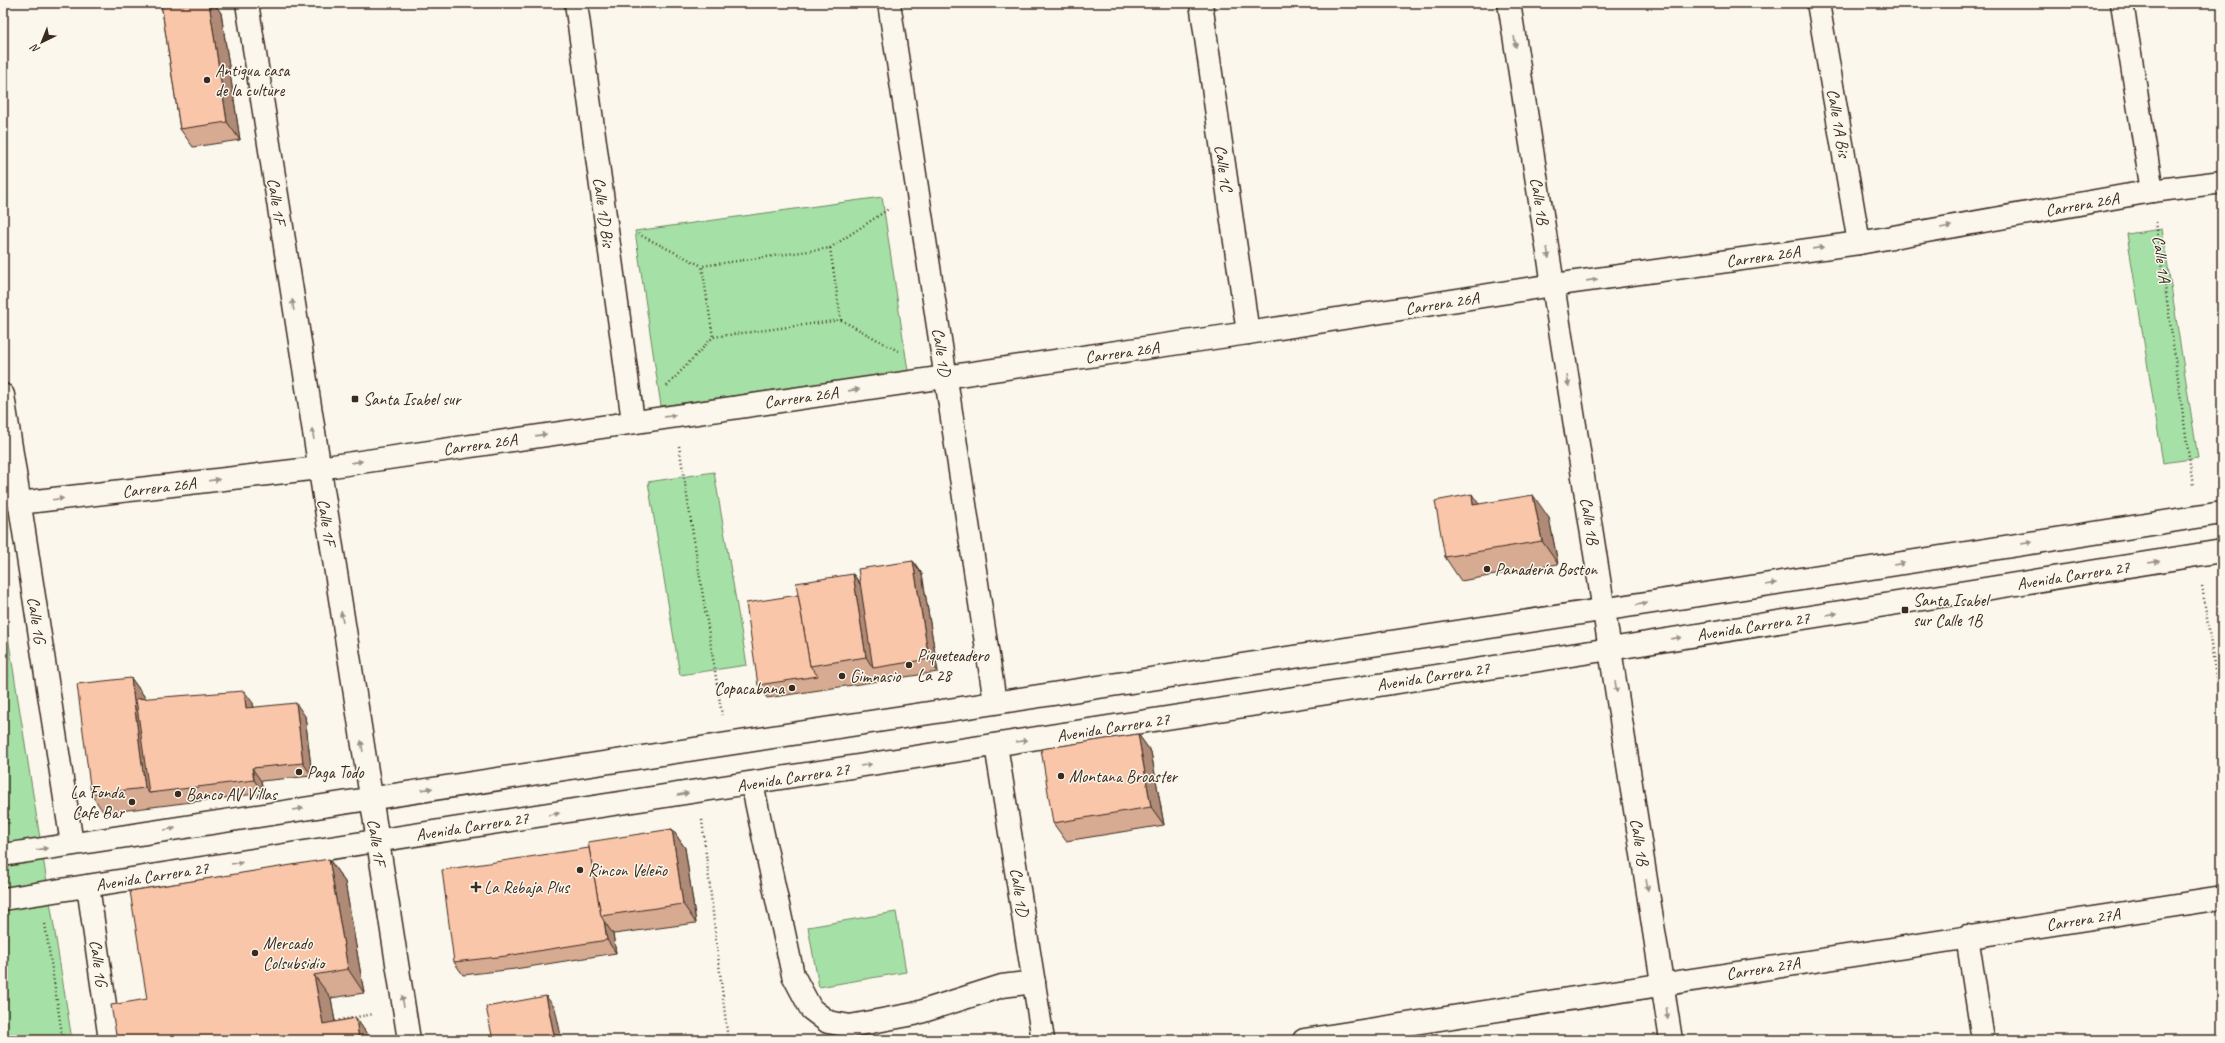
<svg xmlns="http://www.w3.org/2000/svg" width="2225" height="1043" viewBox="0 0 2225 1043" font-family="Caveat,sans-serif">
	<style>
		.green { fill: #a5e1a7; stroke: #708662 }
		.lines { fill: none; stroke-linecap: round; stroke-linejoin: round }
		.minor-casing { stroke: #3b2a1e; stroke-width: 25 }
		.major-casing { stroke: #3b2a1e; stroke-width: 25 }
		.path { stroke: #3b2a1e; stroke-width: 2.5; stroke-dasharray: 1 3; stroke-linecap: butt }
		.minor { stroke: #fbf7ec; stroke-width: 22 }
		.major { stroke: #fbf7ec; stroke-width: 22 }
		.wall { fill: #d7aa92; stroke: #3b2a1e }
		.shaded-wall { fill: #af8b77; stroke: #3b2a1e }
		.building { fill: #fac6aa; stroke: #3b2a1e }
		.oneway { fill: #9b9085 }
		.poi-dot { fill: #3b2a1e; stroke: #fbf7ec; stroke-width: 1.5 }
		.labels { text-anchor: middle; stroke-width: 3; stroke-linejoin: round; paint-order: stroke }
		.poi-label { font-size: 17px; fill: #3b2a1e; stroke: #fbf7ec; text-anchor: start }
		.street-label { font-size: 17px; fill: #3b2a1e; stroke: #fbf7ec }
	</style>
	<rect width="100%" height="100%" fill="#fbf7ec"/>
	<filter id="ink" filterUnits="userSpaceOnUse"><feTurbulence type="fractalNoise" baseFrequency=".025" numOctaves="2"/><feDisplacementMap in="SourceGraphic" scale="8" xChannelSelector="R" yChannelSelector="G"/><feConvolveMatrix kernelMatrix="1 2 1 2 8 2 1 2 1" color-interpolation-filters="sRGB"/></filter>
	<g filter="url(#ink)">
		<g class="green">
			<polygon points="882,197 908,371 661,406 635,231"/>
			<polygon points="2162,229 2198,458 2163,463 2127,234"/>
			<polygon points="714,472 747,665 680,675 648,482"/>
			<polygon points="3,605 72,1040 3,1040"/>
			<polygon points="896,912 906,972 819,987 808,927"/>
		</g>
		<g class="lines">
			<defs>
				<g id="minor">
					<polyline points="247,3 409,1040"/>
					<polyline points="576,3 633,421"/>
					<polyline points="889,3 995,702"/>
					<polyline points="1201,3 1248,333"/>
					<polyline points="1509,3 1671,1040"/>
					<polyline points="1818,3 1859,243"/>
					<polyline points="2122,3 2152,191"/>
					<polyline points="3,395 72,844"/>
					<polyline points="19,503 319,468 1248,333 1553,285 1859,243 2152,191 2222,182"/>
					<polyline points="996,745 1043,1040"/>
					<polyline points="752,783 793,975 811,1009 828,1022 850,1026 914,1014 1002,986 1034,982"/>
					<polyline points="88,886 110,1040"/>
					<polyline points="1967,936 1983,1040"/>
					<polyline points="1304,1040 2222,898"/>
				</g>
				<g id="major">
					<polyline points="3,855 1744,588 2222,513"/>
					<polyline points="3,899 1610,649 2222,551"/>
				</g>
			</defs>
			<use href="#minor" class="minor-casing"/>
			<use href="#major" class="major-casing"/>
			<g class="path">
				<polyline points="2156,222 2193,486"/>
				<polyline points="638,234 702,266"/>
				<polyline points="830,248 890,208"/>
				<polyline points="841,320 900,352"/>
				<polyline points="667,386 713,337 841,320 830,248 702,266 713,337"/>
				<polyline points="679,446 722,715"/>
				<polyline points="2202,586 2222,716"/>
				<polyline points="3,787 9,824"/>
				<polyline points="702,820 728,1040"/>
				<polyline points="45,924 63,1040"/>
				<polyline points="335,1021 374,1014"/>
			</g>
			<use href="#minor" class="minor"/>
			<use href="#major" class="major"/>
		</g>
		<g class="wall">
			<polygon points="161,3 214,3 221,13 240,140 193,147 180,129"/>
			<polygon points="1479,504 1549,518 1558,564 1461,581 1445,557"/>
			<polygon points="913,561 922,574 938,672 767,698 758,685 798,595 853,574 860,583"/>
			<polygon points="131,678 144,696 144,699 253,703 253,707 305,716 312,776 261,781 263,793 104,813 91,794"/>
			<polygon points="1138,734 1151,752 1164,825 1066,841 1053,823"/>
			<polygon points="672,829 685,848 696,923 614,934 613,934 616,953 515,969 463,975 454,962 589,848"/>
			<polygon points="329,859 345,882 364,993 331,998 335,1022 356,1018 371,1040 117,1040 147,999"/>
		</g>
		<g class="shaded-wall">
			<polygon points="209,3 214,3 221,13 240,140 227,122"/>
			<polygon points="1472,494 1488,517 1473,505"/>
			<polygon points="1533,495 1549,518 1558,564 1542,541"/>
			<polygon points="913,561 922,574 938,672 929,659"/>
			<polygon points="853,574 869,597 873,668 866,657"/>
			<polygon points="131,678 144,696 156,792 149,793 145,788"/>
			<polygon points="244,691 253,703 255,721 246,708"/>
			<polygon points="296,703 305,716 312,776 303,763"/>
			<polygon points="1138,734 1151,752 1164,825 1151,807"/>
			<polygon points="252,768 261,781 263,793 254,780"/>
			<polygon points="672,829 685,848 696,923 683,904"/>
			<polygon points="329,859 345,882 364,993 348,969"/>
			<polygon points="604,921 613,934 616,953 607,940"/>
			<polygon points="314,975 331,998 338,1040 323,1024"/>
			<polygon points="546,996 555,1008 562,1040 555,1040"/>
			<polygon points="356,1018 371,1040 359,1040"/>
		</g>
		<g class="building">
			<polygon points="161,3 209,3 227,122 180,129"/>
			<polygon points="1472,494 1473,505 1533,495 1542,541 1445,557 1435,501"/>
			<polygon points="913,561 929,659 873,668 858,569"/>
			<polygon points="853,574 866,657 810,666 796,583"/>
			<polygon points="798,595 810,666 818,676 758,685 746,603"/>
			<polygon points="131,678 145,788 91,794 77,684"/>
			<polygon points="244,691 246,708 296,703 303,763 252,768 254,780 149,793 136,699"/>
			<polygon points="1138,734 1151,807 1053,823 1041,749"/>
			<polygon points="672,829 683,904 601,916 588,842"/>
			<polygon points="589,848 601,916 604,921 607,940 506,956 454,962 442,870"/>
			<polygon points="329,859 348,969 314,975 323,1024 356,1018 359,1040 117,1040 111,1005 147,999 130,891"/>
			<polygon points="546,996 555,1040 493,1040 486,1007"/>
		</g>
		<defs><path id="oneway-solid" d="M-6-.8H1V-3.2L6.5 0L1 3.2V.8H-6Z"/></defs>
		<g class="oneway">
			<use href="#oneway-solid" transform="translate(1515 42) rotate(81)"/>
			<use href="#oneway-solid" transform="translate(1946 227) rotate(-10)"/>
			<use href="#oneway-solid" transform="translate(1818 248) rotate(-8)"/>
			<use href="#oneway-solid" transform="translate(1548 253) rotate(81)"/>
			<use href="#oneway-solid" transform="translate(1592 280) rotate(-8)"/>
			<use href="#oneway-solid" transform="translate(293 305) rotate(-99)"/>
			<use href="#oneway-solid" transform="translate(1568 381) rotate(81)"/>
			<use href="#oneway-solid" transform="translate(854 390) rotate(-8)"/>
			<use href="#oneway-solid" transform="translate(670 416) rotate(-8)"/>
			<use href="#oneway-solid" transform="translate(313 434) rotate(-99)"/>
			<use href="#oneway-solid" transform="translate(541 435) rotate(-8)"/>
			<use href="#oneway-solid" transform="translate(357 462) rotate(-8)"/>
			<use href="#oneway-solid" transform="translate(214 480) rotate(-7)"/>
			<use href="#oneway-solid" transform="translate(58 499) rotate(-7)"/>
			<use href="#oneway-solid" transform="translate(2027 543) rotate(-9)"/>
			<use href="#oneway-solid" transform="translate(2154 562) rotate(-9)"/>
			<use href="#oneway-solid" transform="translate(1899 564) rotate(-9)"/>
			<use href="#oneway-solid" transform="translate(1771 584) rotate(-9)"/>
			<use href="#oneway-solid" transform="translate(1642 604) rotate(-9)"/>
			<use href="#oneway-solid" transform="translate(1832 614) rotate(-9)"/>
			<use href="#oneway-solid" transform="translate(342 617) rotate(-99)"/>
			<use href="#oneway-solid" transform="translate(1676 638) rotate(-9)"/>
			<use href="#oneway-solid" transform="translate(1616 687) rotate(81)"/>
			<use href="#oneway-solid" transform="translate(1022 741) rotate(-9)"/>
			<use href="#oneway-solid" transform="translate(362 746) rotate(-99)"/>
			<use href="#oneway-solid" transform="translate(866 765) rotate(-9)"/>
			<use href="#oneway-solid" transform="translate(427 789) rotate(-9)"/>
			<use href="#oneway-solid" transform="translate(683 794) rotate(-9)"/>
			<use href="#oneway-solid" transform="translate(298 809) rotate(-9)"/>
			<use href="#oneway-solid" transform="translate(554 814) rotate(-9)"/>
			<use href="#oneway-solid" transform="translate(170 829) rotate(-9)"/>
			<use href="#oneway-solid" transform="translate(42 849) rotate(-9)"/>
			<use href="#oneway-solid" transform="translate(237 863) rotate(-9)"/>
			<use href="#oneway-solid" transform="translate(1647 885) rotate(81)"/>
			<use href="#oneway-solid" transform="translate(403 1001) rotate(-99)"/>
			<use href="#oneway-solid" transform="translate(1667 1013) rotate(81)"/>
		</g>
	</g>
	<g class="poi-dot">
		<circle cx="207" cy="80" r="4"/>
		<rect x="351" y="395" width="8" height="8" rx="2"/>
		<circle cx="1487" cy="569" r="4"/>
		<rect x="1901" y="606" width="8" height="8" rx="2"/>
		<circle cx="909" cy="665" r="4"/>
		<circle cx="842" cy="676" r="4"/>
		<circle cx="792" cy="688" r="4"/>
		<circle cx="299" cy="772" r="4"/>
		<circle cx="1061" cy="776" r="4"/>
		<circle cx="178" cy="794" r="4"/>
		<circle cx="132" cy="802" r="4"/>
		<circle cx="580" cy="870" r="4"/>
		<path d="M474 881h4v4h4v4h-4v4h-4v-4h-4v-4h4z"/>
		<circle cx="255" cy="953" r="4"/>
	</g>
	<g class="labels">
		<g class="poi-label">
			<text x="215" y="76">Antigua casa<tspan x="215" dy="20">de la culture</tspan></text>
			<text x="363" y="405">Santa Isabel sur</text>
			<text x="1495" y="575">Panadería Boston</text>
			<text x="1913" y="606">Santa Isabel<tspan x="1913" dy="20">sur Calle 1B</tspan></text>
			<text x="917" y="661">Piqueteadero<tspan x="917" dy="20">La 28</tspan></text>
			<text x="850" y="682">Gimnasio</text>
			<text x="784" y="694" text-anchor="end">Copacabana</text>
			<text x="307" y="778">Paga Todo</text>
			<text x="1069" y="782">Montana Broaster</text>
			<text x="124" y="798" text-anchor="end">La Fonda<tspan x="124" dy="20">Cafe Bar</tspan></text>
			<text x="186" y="800">Banco AV Villas</text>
			<text x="588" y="876">Rincon Veleño</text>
			<text x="484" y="893">La Rebaja Plus</text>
			<text x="263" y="949">Mercado<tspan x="263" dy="20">Colsubsidio</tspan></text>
		</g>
		<g class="street-label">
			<text transform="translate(1839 123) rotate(80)" y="6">Calle 1A Bis</text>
			<text transform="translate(1224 168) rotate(82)" y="6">Calle 1C</text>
			<text transform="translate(277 201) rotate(81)" y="6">Calle 1F</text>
			<text transform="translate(1540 201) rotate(81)" y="6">Calle 1B</text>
			<text transform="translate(2082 204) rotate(-10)" y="6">Carrera 26A</text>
			<text transform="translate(604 212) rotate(82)" y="6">Calle 1D Bis</text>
			<text transform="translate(1763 256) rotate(-8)" y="6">Carrera 26A</text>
			<text transform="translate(2162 259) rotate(82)" y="6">Calle 1A</text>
			<text transform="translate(1442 303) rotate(-9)" y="6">Carrera 26A</text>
			<text transform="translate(942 352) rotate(81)" y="6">Calle 1D</text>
			<text transform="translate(1122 352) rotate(-8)" y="6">Carrera 26A</text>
			<text transform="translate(801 397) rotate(-8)" y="6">Carrera 26A</text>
			<text transform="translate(480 444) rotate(-8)" y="6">Carrera 26A</text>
			<text transform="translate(159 487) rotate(-7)" y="6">Carrera 26A</text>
			<text transform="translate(1590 521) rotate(81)" y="6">Calle 1B</text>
			<text transform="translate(327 522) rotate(81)" y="6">Calle 1F</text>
			<text transform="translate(2073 575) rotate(-9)" y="6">Avenida Carrera 27</text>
			<text transform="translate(37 620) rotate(81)" y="6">Calle 1G</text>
			<text transform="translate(1753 626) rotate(-9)" y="6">Avenida Carrera 27</text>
			<text transform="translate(1433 676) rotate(-9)" y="6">Avenida Carrera 27</text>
			<text transform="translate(1113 727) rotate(-9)" y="6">Avenida Carrera 27</text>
			<text transform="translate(793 777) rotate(-9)" y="6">Avenida Carrera 27</text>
			<text transform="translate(472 826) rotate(-9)" y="6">Avenida Carrera 27</text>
			<text transform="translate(377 842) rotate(81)" y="6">Calle 1F</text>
			<text transform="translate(1640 842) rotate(81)" y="6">Calle 1B</text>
			<text transform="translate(152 876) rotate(-9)" y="6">Avenida Carrera 27</text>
			<text transform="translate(1020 892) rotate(81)" y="6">Calle 1D</text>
			<text transform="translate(2083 919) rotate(-9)" y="6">Carrera 27A</text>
			<text transform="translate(99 963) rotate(82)" y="6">Calle 1G</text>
			<text transform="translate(1763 968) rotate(-9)" y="6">Carrera 27A</text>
		</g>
	</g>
	<rect width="2225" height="1043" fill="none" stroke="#fbf7ec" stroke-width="16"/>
	<rect x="8" y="8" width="2209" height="1027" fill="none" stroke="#3b2a1e" stroke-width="1.5" filter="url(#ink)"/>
	<g transform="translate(42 42) rotate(223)" stroke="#fbf7ec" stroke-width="3" paint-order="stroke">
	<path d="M0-3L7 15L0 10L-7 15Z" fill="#3b2a1e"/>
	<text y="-6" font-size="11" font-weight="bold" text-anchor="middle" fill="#3b2a1e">N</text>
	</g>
</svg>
